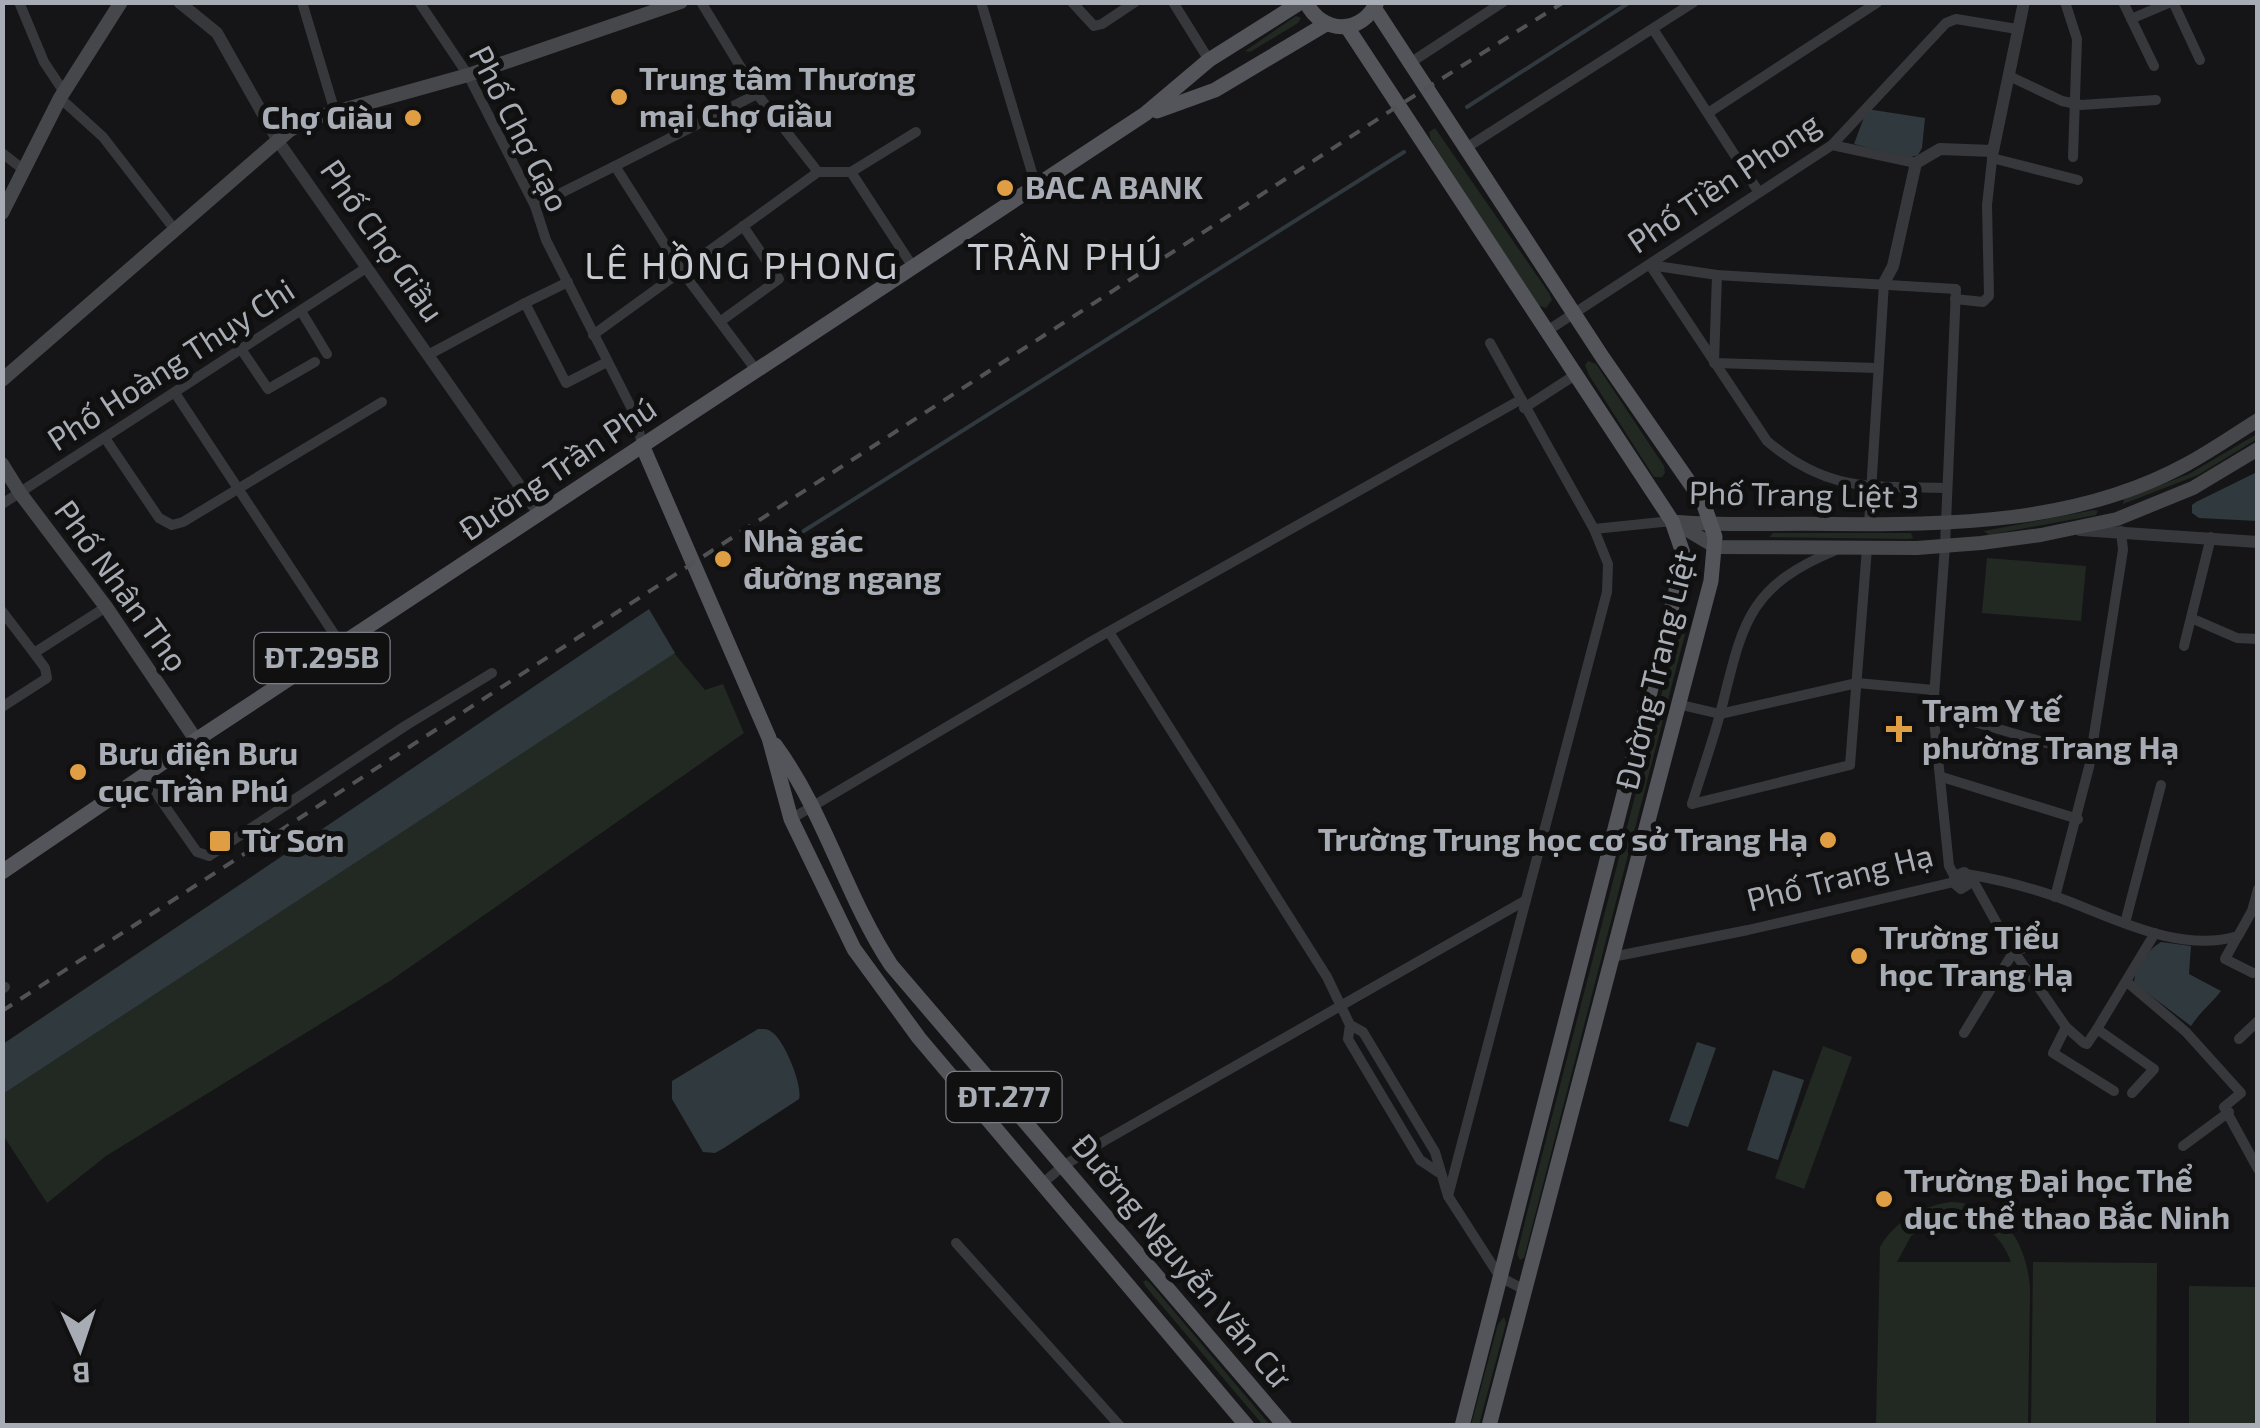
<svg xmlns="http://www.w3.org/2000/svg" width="2260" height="1428" viewBox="0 0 2260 1428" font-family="'Exo 2',sans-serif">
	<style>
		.green { fill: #222922; fill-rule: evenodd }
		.water { fill: #2f393e }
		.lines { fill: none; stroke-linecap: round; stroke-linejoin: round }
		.stream { stroke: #2f393e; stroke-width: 4 }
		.minor { stroke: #36383b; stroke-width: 10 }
		.tertiary { stroke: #36383b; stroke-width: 12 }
		.secondary { stroke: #45474b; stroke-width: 14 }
		.primary { stroke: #53555a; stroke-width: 15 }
		.rail { stroke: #505256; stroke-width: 4; stroke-dasharray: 12 10; stroke-linecap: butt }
		.poi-dot { fill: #e09e44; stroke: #101011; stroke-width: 4 }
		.labels { text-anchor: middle; stroke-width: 10; stroke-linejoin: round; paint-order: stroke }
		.shield { fill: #101011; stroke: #7a7e84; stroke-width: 2.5 }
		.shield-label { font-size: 30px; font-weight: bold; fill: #a8adb5 }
		.poi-label { font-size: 32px; font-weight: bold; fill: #a8adb5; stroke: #101011; text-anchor: start }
		.street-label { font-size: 32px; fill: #a8adb5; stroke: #101011 }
		.quarter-label { font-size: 38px; letter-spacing: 2.5px; fill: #c9ccd2; stroke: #101011 }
	</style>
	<rect width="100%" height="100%" fill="#151517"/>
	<g class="green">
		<polygon points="1296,16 1301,18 1298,23 1250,52 1245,51"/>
		<polygon points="1435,128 1549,293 1552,300 1546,308 1537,305 1431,140 1429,132"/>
		<polygon points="1588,361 1596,364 1664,466 1665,473 1662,477 1654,477 1589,375 1585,365"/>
		<polygon points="2257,434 2257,439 2198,475 2123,504 2124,499 2189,474"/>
		<polygon points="2094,510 2098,511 2096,515 1989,535 1984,531"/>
		<polygon points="1911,533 1913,538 1909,539 1769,537 1773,533"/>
		<polygon points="1987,558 2086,566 2081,621 1982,613"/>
		<polygon points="1687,610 1690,615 1524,1258 1520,1260 1517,1254 1528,1209 1683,611"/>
		<polygon points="674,653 705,690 723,684 744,733 390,981 106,1156 47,1203 3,1135 3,1094"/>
		<polygon points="1823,1046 1852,1057 1804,1189 1775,1178"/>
		<path d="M1950,1202C2002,1203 2027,1241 2030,1289L2028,1425H1876L1880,1247C1894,1222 1922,1206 1950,1202ZM1940,1218C1974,1216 1999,1229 2011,1262H1897L1911,1236Z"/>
		<polygon points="2033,1262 2157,1263 2156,1425 2031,1425"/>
		<polygon points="1146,1280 1150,1283 1270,1425 1263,1425 1146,1287 1143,1282"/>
		<polygon points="2189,1286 2257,1287 2257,1425 2189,1425"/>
		<polygon points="1504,1317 1506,1323 1479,1425 1471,1425 1498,1324"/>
	</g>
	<g class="water">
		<polygon points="1867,109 1925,118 1922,148 1918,155 1908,158 1854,144"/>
		<polygon points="2257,472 2257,521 2199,518 2192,513 2192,505 2196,502"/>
		<polygon points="649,609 675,653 3,1094 3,1044"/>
		<path d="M2161,942L2191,946L2189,974L2221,991C2211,1004 2200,1012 2191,1026L2134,983C2135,965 2147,951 2161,942Z"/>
		<path d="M758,1029C764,1029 768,1028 773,1033C785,1042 803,1086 799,1099L724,1148L715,1153L703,1152L672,1099V1081Z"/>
		<polygon points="1697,1042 1716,1048 1688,1127 1669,1121"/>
		<polygon points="1773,1070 1804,1080 1778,1160 1747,1150"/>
	</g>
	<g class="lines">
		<g class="stream">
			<polyline points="1467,107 1630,2"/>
			<polyline points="799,534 1404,152"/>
		</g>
		<g class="minor">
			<polyline points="19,2 44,62 64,92"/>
			<polyline points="302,2 335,112"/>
			<polyline points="419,2 468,75 535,206 546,240 636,417 642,445"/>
			<polyline points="701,2 757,94 615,166 681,270 756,370"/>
			<polyline points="981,2 1036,186"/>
			<polyline points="1072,2 1094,26 1102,24 1135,2"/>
			<polyline points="1173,2 1209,60"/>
			<polyline points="2065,2 2077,39 2073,157"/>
			<polyline points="2123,2 2154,66"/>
			<polyline points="2173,2 2200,60"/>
			<polyline points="2131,19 2171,2"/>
			<polyline points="1653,29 1758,191"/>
			<polyline points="1410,63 1503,2"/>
			<polyline points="2009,76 2062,101 2081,105 2156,100"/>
			<polyline points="757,94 818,172"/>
			<polyline points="60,98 103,137 175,230"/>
			<polyline points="1708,113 1878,2"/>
			<polyline points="1832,145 1916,163"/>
			<polyline points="1466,148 1694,2"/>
			<polyline points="2,153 24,170"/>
			<polyline points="1992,158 2078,180"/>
			<polyline points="818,172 851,172 916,132"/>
			<polyline points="851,172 913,267"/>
			<polyline points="535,206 615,166"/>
			<path d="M1650,265L1767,441C1828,493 1871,486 1946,488"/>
			<polyline points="1717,275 1714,363 1877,368"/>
			<polyline points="568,282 525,303 566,383 607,362"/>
			<polyline points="1955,299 1983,302 1989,296 1987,205 1993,151"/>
			<polyline points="301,311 327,354"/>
			<polyline points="721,321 779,279 743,226"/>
			<polyline points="1547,331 1832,145 1946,23 1956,19 2017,29"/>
			<polyline points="593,335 818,172"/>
			<polyline points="241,349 268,389 315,362"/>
			<polyline points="428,355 525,303"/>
			<polyline points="175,393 342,646"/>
			<polyline points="1524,408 1575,375"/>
			<polyline points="105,438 159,518 172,525 183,522 382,402"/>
			<polyline points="2,504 366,268"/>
			<polyline points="1869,524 1884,283"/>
			<polyline points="1594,529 1672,521"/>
			<polyline points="2,611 34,653"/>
			<polyline points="2191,618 2237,638 2258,639"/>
			<polyline points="1109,632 1327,977 1350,1025 1348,1039 1420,1160 1438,1172"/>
			<polyline points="2184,646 2211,537"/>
			<polyline points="1677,704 1720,714 1857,683 1934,690"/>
			<polyline points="2,707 47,678 45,668 34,653 106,607"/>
			<polyline points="1933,710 2091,756"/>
			<polyline points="144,776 197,852 209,856 405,726 492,673"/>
			<polyline points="1942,777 2078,819"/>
			<polyline points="1692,804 1850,765 1867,548"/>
			<path d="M1692,804C1701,774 1712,744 1720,714C1742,629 1744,588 1834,551"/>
			<polyline points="791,819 1092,641 1520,400"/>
			<path d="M1966,874C1997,879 2028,887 2057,897C2113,917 2178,954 2238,936L2252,911L2258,889"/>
			<polyline points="1970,881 1975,884 2006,940 2066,1027 2084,1043 2087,1044 2097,1029 2155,933"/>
			<polyline points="2055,897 2089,767 2123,550 2121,531"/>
			<polyline points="2125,923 2161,785"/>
			<polyline points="2237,937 2225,959 2253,973"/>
			<polyline points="1612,957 1748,930 1954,882 1955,877 1949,866 1933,710 1945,546 1956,289 1717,275 1650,265"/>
			<polyline points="2127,982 2186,1032 2241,1093 2224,1107 2258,1169"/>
			<polyline points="2,989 5,987"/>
			<polyline points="1350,1025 1363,1032 1435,1152 1448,1196 1500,1277 1525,1290"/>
			<polyline points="2066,1027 2053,1053 2114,1091"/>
			<polyline points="2097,1029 2154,1069 2132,1093"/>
			<polyline points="1964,1033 2014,951 2055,940"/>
			<polyline points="2239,1039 2258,1021"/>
			<polyline points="2183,1146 2229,1112"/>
			<polyline points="1044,1182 1063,1166 1104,1141 1526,900"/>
			<polyline points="1448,1196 1607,592 1608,564 1594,529 1490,343"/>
			<polyline points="956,1243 1120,1426"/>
		</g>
		<g class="tertiary">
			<polyline points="179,2 217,33 278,141 540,515"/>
			<polyline points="1884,283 1893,266 1916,163 1940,149 1993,151 2024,2"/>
			<polyline points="2080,530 2258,542"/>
			<polyline points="1954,882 1961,888 1969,883 1964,873 1955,877"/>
		</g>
		<g class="secondary">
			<polyline points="2,213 60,98 121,2"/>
			<polyline points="2,380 290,130 310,119 468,75 681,2"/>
			<polyline points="2,464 20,493 106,607 196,740"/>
			<polyline points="1672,521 1716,547 1917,548 1981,543 2041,535 2117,519 2193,488 2258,449"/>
			<path d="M1678,522C1729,526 1780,523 1830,524C1950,525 2078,524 2187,464C2211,451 2234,435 2258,420"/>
		</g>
		<g class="primary">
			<path d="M1306,2C1322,35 1362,35 1377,2"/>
			<polyline points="1375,9 1603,358 1703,502 1715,537 1711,581 1489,1426"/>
			<polyline points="1347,27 1672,521 1683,553 1680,575 1462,1426"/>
			<polyline points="1157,111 1215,90 1326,24"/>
			<polyline points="642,445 769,738 791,819 854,949 919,1038 1247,1426"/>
			<path d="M775,745C825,813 845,895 891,965L1285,1426"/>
			<polyline points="2,872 196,740 1145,114 1209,60 1301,2"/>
		</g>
		<polyline class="rail" points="2,1011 1398,106 1564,2"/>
	</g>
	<g class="poi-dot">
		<circle cx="619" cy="97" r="10"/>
		<circle cx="413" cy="118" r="10"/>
		<circle cx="1005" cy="188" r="10"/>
		<circle cx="723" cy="559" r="10"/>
		<path d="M1894 714h10v10h10v10h-10v10h-10v-10h-10v-10h10z"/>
		<circle cx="78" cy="772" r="10"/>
		<circle cx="1828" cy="840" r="10"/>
		<rect x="208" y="829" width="24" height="24" rx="5"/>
		<circle cx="1859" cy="956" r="10"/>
		<circle cx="1884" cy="1199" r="10"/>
	</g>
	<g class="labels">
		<g class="shield">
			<rect x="254.5" y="633" width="135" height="50" rx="8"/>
			<rect x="946.5" y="1072" width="115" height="50" rx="8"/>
		</g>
		<g class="shield-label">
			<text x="322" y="668">ĐT.295B</text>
			<text x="1004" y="1107">ĐT.277</text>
		</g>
		<g class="poi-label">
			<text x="639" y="90">Trung tâm Thương<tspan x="639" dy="37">mại Chợ Giầu</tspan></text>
			<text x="393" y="129" text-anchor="end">Chợ Giàu</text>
			<text x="1025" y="199">BAC A BANK</text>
			<text x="743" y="552">Nhà gác<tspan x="743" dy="37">đường ngang</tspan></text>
			<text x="1922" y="722">Trạm Y tế<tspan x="1922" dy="37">phường Trang Hạ</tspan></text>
			<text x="98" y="765">Bưu điện Bưu<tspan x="98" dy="37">cục Trần Phú</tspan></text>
			<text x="1808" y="851" text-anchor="end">Trường Trung học cơ sở Trang Hạ</text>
			<text x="242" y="852">Từ Sơn</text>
			<text x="1879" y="949">Trường Tiểu<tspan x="1879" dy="37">học Trang Hạ</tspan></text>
			<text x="1904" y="1192">Trường Đại học Thể<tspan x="1904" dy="37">dục thể thao Bắc Ninh</tspan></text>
		</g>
		<g class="street-label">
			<text transform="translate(519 129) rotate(63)" y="11">Phố Chợ Gạo</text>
			<text transform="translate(1724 183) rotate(-34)" y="11">Phố Tiền Phong</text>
			<text transform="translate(382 241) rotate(55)" y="11">Phố Chợ Giầu</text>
			<text transform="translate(171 365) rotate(-33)" y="11">Phố Hoàng Thụy Chi</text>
			<text transform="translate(558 469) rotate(-34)" y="11">Đường Trần Phú</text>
			<text transform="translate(1804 495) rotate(1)" y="11">Phố Trang Liệt 3</text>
			<text transform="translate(121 586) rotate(54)" y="11">Phố Nhân Thọ</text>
			<text transform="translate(1656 670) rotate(-76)" y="11">Đường Trang Liệt</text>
			<text transform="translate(1840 878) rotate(-14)" y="11">Phố Trang Hạ</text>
			<text transform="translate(1181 1261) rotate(50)" y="11">Đường Nguyễn Văn Cừ</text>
		</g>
		<g class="quarter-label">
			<text x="1066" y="270">TRẦN PHÚ</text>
			<text x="742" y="279">LÊ HỒNG PHONG</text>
		</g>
	</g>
	<rect width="2260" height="1428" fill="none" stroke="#a8adb5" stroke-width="10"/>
	<g transform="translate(80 1348) rotate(177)" stroke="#101011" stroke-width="8" paint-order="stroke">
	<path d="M0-8L18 38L0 25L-18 38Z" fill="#a8adb5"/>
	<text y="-15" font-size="28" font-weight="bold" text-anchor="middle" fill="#a8adb5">B</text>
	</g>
</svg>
